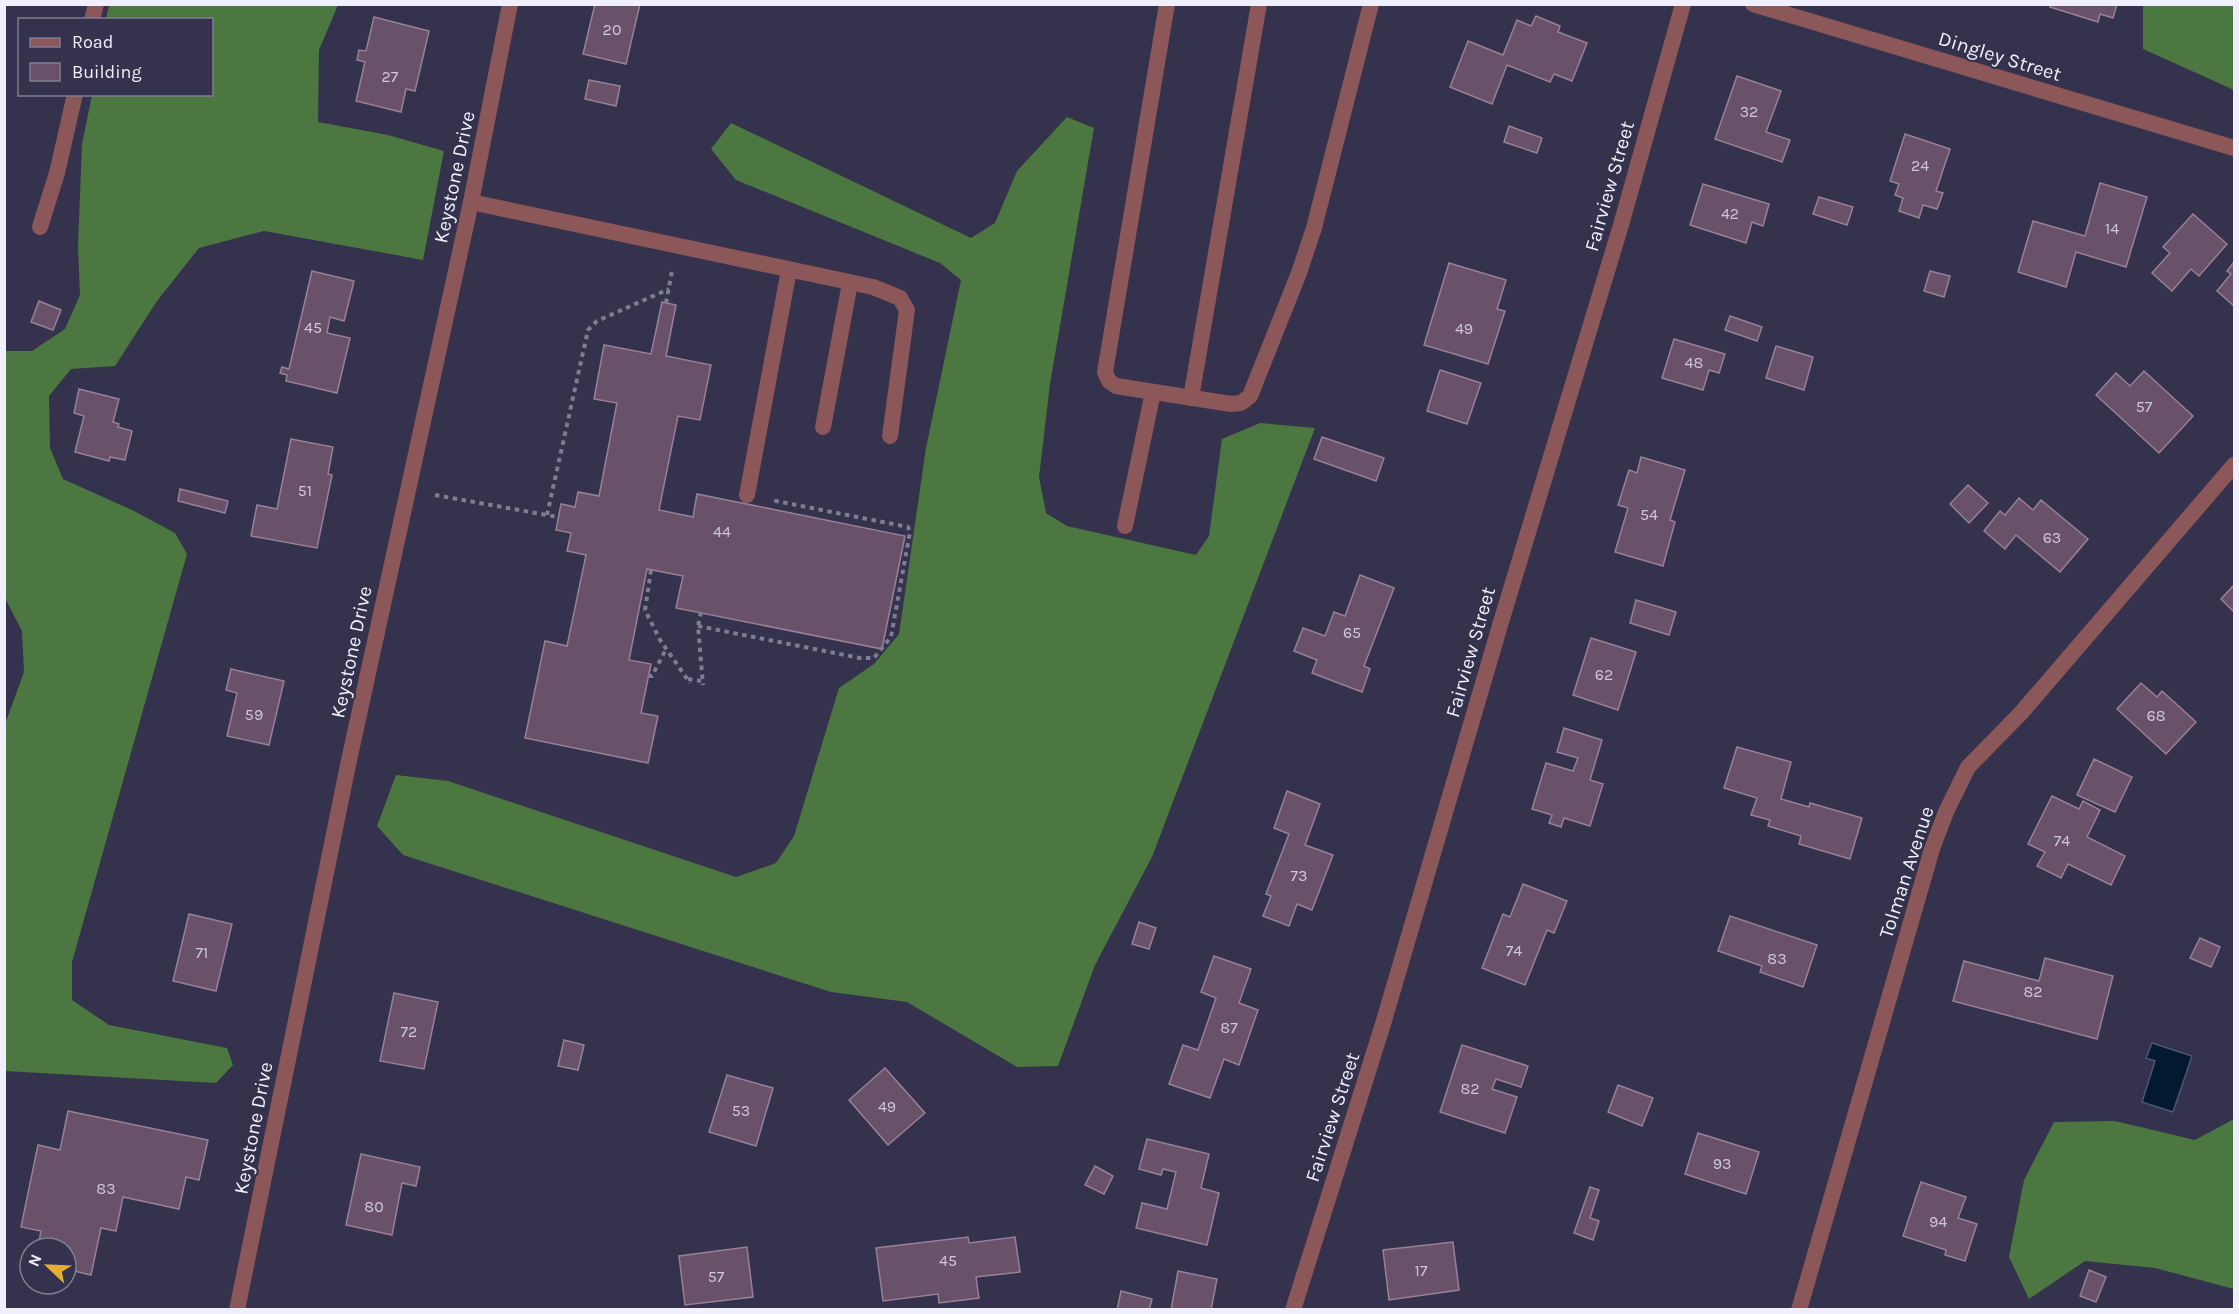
<svg xmlns="http://www.w3.org/2000/svg" width="2239" height="1314" viewBox="0 0 2239 1314" font-family="Karla,sans-serif">
	<style>
		.forest { fill: #4c7740 }
		.water { fill: #031932; stroke: #4a596f; stroke-width: 1.5 }
		.building { fill: #695269; stroke: #988098; stroke-width: 1.5 }
		.lines { fill: none; stroke-linecap: round; stroke-linejoin: round }
		.path { stroke: #7e7d92; stroke-width: 4; stroke-dasharray: 4.5 4.5; stroke-linecap: butt }
		.service { stroke: #8b5758; stroke-width: 16 }
		.minor { stroke: #8b5758; stroke-width: 16 }
		.tertiary { stroke: #8b5758; stroke-width: 16 }
		.labels { text-anchor: middle; stroke-width: 4.5; stroke-linejoin: round; paint-order: stroke }
		.number-label { font-size: 16px; fill: #cec8d8 }
		.street-label { font-size: 20px; fill: #efeffd; stroke: #34324c }
	</style>
	<rect width="100%" height="100%" fill="#34324c"/>
	<g class="forest">
		<polygon points="109,5 338,5 319,50 318,122 388,135 444,151 423,260 264,231 199,248 157,301 115,366 71,369 49,396 50,448 63,479 134,511 175,533 187,554 72,962 72,1000 109,1025 227,1048 233,1065 216,1083 5,1071 5,724 24,672 22,631 5,598 5,351 32,351 65,329 80,295 78,246 82,144 92,95 212,94 212,20 106,19"/>
		<polygon points="2143,5 2234,5 2234,90 2143,49"/>
		<polygon points="1067,117 1094,128 1050,384 1039,477 1046,513 1067,526 1196,555 1209,536 1222,439 1260,423 1315,428 1152,857 1095,965 1058,1066 1017,1067 907,1002 831,992 403,855 377,826 396,775 448,781 736,877 776,863 794,836 839,688 874,664 899,634 926,448 961,280 940,263 736,180 711,149 731,123 971,238 995,223 1017,171"/>
		<polygon points="2234,1119 2234,1289 2155,1268 2085,1261 2029,1299 2009,1257 2024,1180 2054,1122 2115,1121 2195,1140"/>
	</g>
	<polygon class="water" points="2152,1043 2192,1056 2173,1112 2142,1102 2155,1061 2146,1058"/>
	<g class="building">
		<polygon points="595,4 640,4 626,64 583,54"/>
		<polygon points="2051,4 2117,4 2113,18 2100,14 2098,22 2050,7"/>
		<polygon points="1536,16 1560,26 1558,32 1587,43 1572,81 1554,74 1550,82 1507,65 1492,104 1450,87 1468,41 1503,55 1517,20 1531,26"/>
		<polygon points="374,17 429,31 415,91 406,89 401,112 356,101 365,62 357,60 359,50 366,51"/>
		<polygon points="1737,76 1781,91 1766,132 1790,140 1782,162 1715,139"/>
		<polygon points="589,80 620,86 616,106 585,99"/>
		<polygon points="1509,126 1542,138 1537,153 1504,142"/>
		<polygon points="1905,134 1950,149 1936,191 1943,193 1937,209 1923,205 1919,218 1899,211 1903,198 1895,195 1899,184 1890,181"/>
		<polygon points="2100,183 2147,197 2126,267 2076,252 2066,287 2018,272 2033,221 2085,236"/>
		<polygon points="1703,184 1769,204 1763,226 1752,222 1746,243 1690,225"/>
		<polygon points="1819,197 1853,207 1847,225 1813,214"/>
		<polygon points="2193,214 2227,244 2199,276 2191,269 2172,291 2152,273 2170,253 2163,247"/>
		<polygon points="2234,262 2234,306 2217,291 2231,274 2227,271"/>
		<polygon points="1449,263 1506,280 1497,309 1505,311 1488,364 1424,345"/>
		<polygon points="312,271 354,281 344,321 330,317 327,333 350,338 337,393 286,381 287,375 280,373 282,367 289,369"/>
		<polygon points="1930,271 1950,276 1944,297 1924,291"/>
		<polygon points="39,301 61,310 53,330 31,322"/>
		<polygon points="662,302 676,305 666,356 711,365 700,420 678,416 659,510 693,517 697,494 905,536 882,649 676,608 683,576 647,569 629,660 651,664 641,713 658,716 648,763 525,738 545,641 567,646 586,555 567,551 571,533 556,530 561,504 575,507 578,492 599,496 617,403 594,399 604,345 651,354"/>
		<polygon points="1730,316 1762,327 1757,341 1725,330"/>
		<polygon points="1674,339 1725,354 1719,373 1709,370 1703,390 1662,378"/>
		<polygon points="1776,346 1813,357 1804,390 1766,378"/>
		<polygon points="1440,370 1481,383 1467,424 1427,411"/>
		<polygon points="2144,371 2193,416 2159,453 2096,395 2116,373 2130,386"/>
		<polygon points="79,389 119,399 113,422 119,424 118,427 132,431 125,460 110,457 109,461 75,452 84,416 74,413"/>
		<polygon points="1322,437 1384,458 1376,481 1314,459"/>
		<polygon points="291,439 333,447 328,474 332,475 317,548 251,536 257,505 277,509"/>
		<polygon points="1641,457 1685,470 1670,520 1675,522 1663,566 1615,552 1628,508 1618,505 1629,470 1637,473"/>
		<polygon points="1968,485 1988,503 1969,523 1950,504"/>
		<polygon points="180,489 228,501 225,513 178,501"/>
		<polygon points="2019,498 2033,510 2041,500 2088,539 2060,572 2016,535 2005,549 1984,531 2000,511 2005,515"/>
		<polygon points="1360,575 1394,588 1364,666 1370,669 1362,692 1312,673 1317,660 1294,651 1303,628 1325,636 1334,612 1345,616"/>
		<polygon points="2234,585 2234,612 2221,599"/>
		<polygon points="1636,600 1676,612 1669,635 1630,623"/>
		<polygon points="1591,638 1636,652 1618,710 1573,695"/>
		<polygon points="231,669 284,681 269,745 227,736 237,693 226,690"/>
		<polygon points="2141,683 2157,697 2162,691 2196,722 2166,754 2117,709"/>
		<polygon points="1564,728 1602,740 1590,780 1603,784 1590,826 1564,818 1561,827 1549,823 1552,815 1532,809 1546,763 1573,771 1578,758 1557,752"/>
		<polygon points="1737,747 1791,762 1781,799 1809,807 1810,803 1862,818 1850,859 1799,844 1801,836 1768,826 1770,820 1751,815 1757,798 1724,788"/>
		<polygon points="2094,759 2132,777 2115,812 2077,795"/>
		<polygon points="1287,791 1320,804 1305,845 1333,855 1312,910 1297,904 1289,926 1263,916 1271,896 1266,894 1289,834 1274,828"/>
		<polygon points="2052,796 2079,809 2083,801 2100,810 2087,837 2125,856 2111,885 2068,864 2061,878 2037,866 2045,852 2028,844"/>
		<polygon points="1523,884 1567,901 1554,933 1547,930 1525,985 1482,968 1503,914 1510,917"/>
		<polygon points="189,914 232,924 216,991 173,981"/>
		<polygon points="1730,916 1817,945 1803,987 1760,972 1762,966 1718,951"/>
		<polygon points="1139,922 1156,928 1149,949 1132,944"/>
		<polygon points="2200,938 2220,947 2211,967 2190,958"/>
		<polygon points="1214,956 1251,969 1239,1003 1258,1010 1239,1065 1224,1059 1210,1098 1169,1084 1183,1045 1198,1050 1216,998 1201,992"/>
		<polygon points="2045,958 2113,976 2097,1039 1953,1001 1964,961 2039,981"/>
		<polygon points="394,993 438,1002 424,1069 380,1061"/>
		<polygon points="564,1040 584,1045 578,1070 558,1066"/>
		<polygon points="1462,1045 1528,1066 1521,1087 1496,1079 1492,1089 1517,1097 1505,1133 1440,1112"/>
		<polygon points="885,1068 925,1113 888,1145 849,1100"/>
		<polygon points="727,1075 773,1088 756,1146 709,1132"/>
		<polygon points="1618,1085 1653,1098 1642,1126 1608,1112"/>
		<polygon points="68,1111 208,1140 199,1180 186,1177 179,1209 123,1197 116,1231 101,1228 91,1275 66,1269 66,1248 38,1248 41,1231 21,1227 38,1145 60,1150"/>
		<polygon points="1698,1133 1759,1152 1746,1194 1685,1174"/>
		<polygon points="1147,1139 1209,1154 1201,1188 1219,1193 1207,1245 1136,1228 1142,1203 1167,1209 1176,1172 1163,1169 1161,1175 1139,1169"/>
		<polygon points="361,1154 420,1167 416,1186 402,1183 392,1235 346,1225"/>
		<polygon points="1095,1166 1113,1176 1104,1194 1085,1185"/>
		<polygon points="1921,1182 1966,1197 1958,1218 1977,1224 1965,1261 1945,1255 1946,1250 1903,1236"/>
		<polygon points="1590,1187 1599,1190 1590,1218 1599,1221 1593,1240 1574,1233"/>
		<polygon points="968,1237 969,1243 1015,1237 1020,1272 976,1277 979,1298 939,1303 938,1294 883,1301 876,1248"/>
		<polygon points="1453,1242 1459,1290 1389,1300 1383,1250"/>
		<polygon points="747,1247 753,1297 685,1305 679,1256"/>
		<polygon points="2089,1270 2106,1277 2096,1302 2080,1296"/>
		<polygon points="1178,1271 1217,1279 1211,1310 1171,1310"/>
		<polygon points="1121,1291 1152,1299 1149,1310 1117,1310"/>
	</g>
	<g class="lines">
		<g class="path">
			<polyline points="666,303 672,271"/>
			<polyline points="435,495 558,517"/>
			<polyline points="547,515 588,330 597,321 669,289"/>
			<polyline points="651,570 645,610 660,640 690,683"/>
			<polyline points="701,612 698,626 703,685"/>
			<polyline points="698,626 860,658 874,658 891,637 910,532 908,527 771,500"/>
			<polyline points="648,676 652,676 666,649"/>
			<polyline points="688,679 701,681"/>
		</g>
		<g class="service">
			<polyline points="1167,4 1105,372 1109,381 1116,386 1231,404 1241,403 1250,396 1299,273 1314,228 1371,4"/>
			<polyline points="471,202 873,287 900,298 907,310 890,436"/>
			<polyline points="1191,398 1259,4"/>
			<polyline points="823,427 850,283"/>
			<polyline points="747,495 789,270"/>
			<polyline points="1125,526 1153,392"/>
		</g>
		<g class="minor">
			<polyline points="1753,4 2234,148"/>
			<polyline points="92,20 96,4"/>
			<polyline points="40,227 57,173 75,94"/>
			<polyline points="237,1310 348,765 471,202 510,4"/>
			<polyline points="1293,1310 1383,1024 1501,622 1621,225 1683,4"/>
		</g>
		<polyline class="tertiary" points="1799,1310 1932,849 1946,812 1968,767 2021,713 2234,465"/>
	</g>
	<g class="labels">
		<g class="number-label">
			<text x="612" y="35">20</text>
			<text x="390" y="82">27</text>
			<text x="1749" y="117">32</text>
			<text x="1920" y="171">24</text>
			<text x="1730" y="219">42</text>
			<text x="2112" y="234">14</text>
			<text x="313" y="333">45</text>
			<text x="1464" y="334">49</text>
			<text x="1694" y="368">48</text>
			<text x="2144" y="412">57</text>
			<text x="305" y="496">51</text>
			<text x="1649" y="520">54</text>
			<text x="722" y="537">44</text>
			<text x="2052" y="543">63</text>
			<text x="1352" y="638">65</text>
			<text x="1604" y="680">62</text>
			<text x="254" y="720">59</text>
			<text x="2156" y="721">68</text>
			<text x="2062" y="846">74</text>
			<text x="1299" y="881">73</text>
			<text x="1514" y="956">74</text>
			<text x="202" y="958">71</text>
			<text x="1777" y="964">83</text>
			<text x="2033" y="997">82</text>
			<text x="1229" y="1033">87</text>
			<text x="409" y="1037">72</text>
			<text x="1470" y="1094">82</text>
			<text x="887" y="1112">49</text>
			<text x="741" y="1116">53</text>
			<text x="1722" y="1169">93</text>
			<text x="106" y="1194">83</text>
			<text x="374" y="1212">80</text>
			<text x="1938" y="1227">94</text>
			<text x="948" y="1266">45</text>
			<text x="1421" y="1276">17</text>
			<text x="716" y="1282">57</text>
		</g>
		<g class="street-label">
			<text transform="translate(2000 56) rotate(17)" y="7">Dingley Street</text>
			<text transform="translate(454 177) rotate(-78)" y="7">Keystone Drive</text>
			<text transform="translate(1609 186) rotate(-74)" y="7">Fairview Street</text>
			<text transform="translate(351 652) rotate(-78)" y="7">Keystone Drive</text>
			<text transform="translate(1470 652) rotate(-74)" y="7">Fairview Street</text>
			<text transform="translate(1906 872) rotate(-72)" y="7">Tolman Avenue</text>
			<text transform="translate(1332 1117) rotate(-72)" y="7">Fairview Street</text>
			<text transform="translate(253 1128) rotate(-79)" y="7">Keystone Drive</text>
		</g>
	</g>
	<rect width="2239" height="1314" fill="none" stroke="#efeffd" stroke-width="12"/>
	<rect x="18" y="18" width="195" height="78" fill="#34324c" stroke="#7f7e93" stroke-width="1.5"/>
	<rect x="30" y="38" width="30" height="9" fill="#8b5758" stroke="#7f7e93" stroke-width="1.5"/>
	<text x="72" y="48" font-size="18" fill="#efeffd">Road</text>
	<rect x="30" y="63" width="30" height="18" fill="#695269" stroke="#7f7e93" stroke-width="1.5"/>
	<text x="72" y="78" font-size="18" fill="#efeffd">Building</text>
	<g transform="translate(48 1266) rotate(293)"><circle r="28" fill="#34324c" stroke="#7f7e93" stroke-width="1.5"/>
	<path d="M0-4.5L10 22L0 15L-10 22Z" fill="#e2af34"/>
	<text y="-9" font-size="16" font-weight="bold" text-anchor="middle" fill="#efeffd">N</text>
	</g>
</svg>
